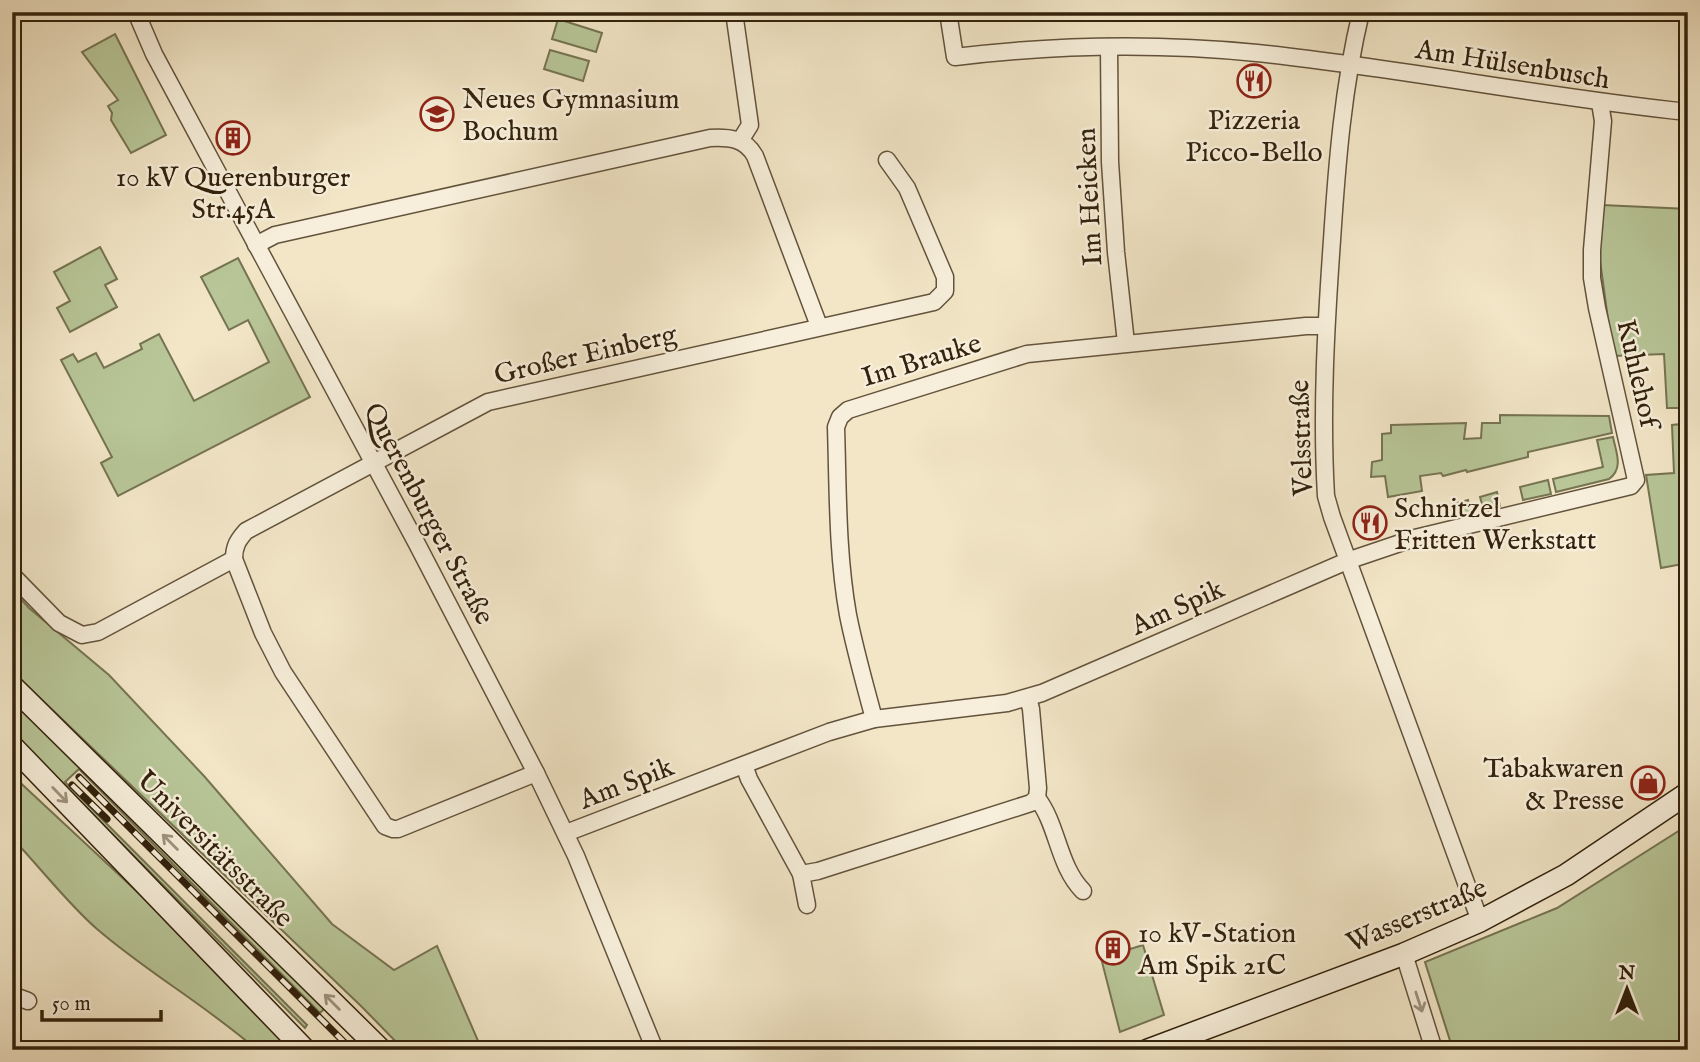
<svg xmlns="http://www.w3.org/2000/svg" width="1700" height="1062" viewBox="0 0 1700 1062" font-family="'IM FELL English',serif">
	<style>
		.green { fill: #b8c698; stroke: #767452; stroke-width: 2 }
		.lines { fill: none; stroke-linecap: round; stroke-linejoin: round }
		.minor-casing { stroke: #63533c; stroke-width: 19 }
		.secondary-casing { stroke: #33220d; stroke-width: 24 }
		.minor { stroke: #f7efdb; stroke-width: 16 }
		.secondary { stroke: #f7efdb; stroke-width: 21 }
		.rail-casing { stroke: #33220d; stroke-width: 7 }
		.rail { stroke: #f7efdb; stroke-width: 4.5; stroke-dasharray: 13; stroke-linecap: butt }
		.oneway { stroke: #9f937e }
		.labels { text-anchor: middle; stroke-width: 5; stroke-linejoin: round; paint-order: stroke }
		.street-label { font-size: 28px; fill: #33220d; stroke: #f7efdb }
		.poi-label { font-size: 28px; fill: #33220d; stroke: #f7efdb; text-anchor: start }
	</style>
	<rect width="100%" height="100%" fill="#f2e6c7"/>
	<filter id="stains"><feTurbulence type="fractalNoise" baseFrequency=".00286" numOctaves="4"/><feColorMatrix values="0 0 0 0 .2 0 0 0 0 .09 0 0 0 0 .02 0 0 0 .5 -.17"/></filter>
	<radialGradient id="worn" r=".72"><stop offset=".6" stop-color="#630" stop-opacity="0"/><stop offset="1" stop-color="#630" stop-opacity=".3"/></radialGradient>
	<g class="green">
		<polygon points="558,19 602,33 596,52 552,39"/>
		<polygon points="115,34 166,135 131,153 111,120 112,113 108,106 118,100 82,52"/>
		<polygon points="550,50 589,61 583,81 544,69"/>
		<polygon points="1602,205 1688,209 1688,563 1661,568 1646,475 1674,473 1672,425 1681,424 1680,408 1667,408 1664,354 1613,356 1599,253"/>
		<polygon points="100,247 117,279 105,285 117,307 70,332 57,308 70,301 54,272"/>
		<polygon points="238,258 310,397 118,496 101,463 112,457 61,360 73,354 78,362 96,353 104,368 142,349 140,344 159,334 194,401 269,362 248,320 229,330 201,277"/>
		<polygon points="1500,415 1609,416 1612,433 1528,452 1528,457 1467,472 1466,470 1443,476 1441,473 1420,476 1422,491 1388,497 1385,476 1371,477 1372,462 1382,460 1382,434 1391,433 1391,425 1466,423 1464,439 1481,438 1482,423 1500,423"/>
		<path d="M1613,437C1616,452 1624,468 1609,479L1556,492L1553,479L1603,467L1597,440Z"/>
		<polygon points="1548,480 1551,494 1523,500 1520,487"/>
		<polygon points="1497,492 1500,506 1484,511 1480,497"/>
		<polygon points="1468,500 1472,514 1454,518 1450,505"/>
		<polygon points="12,589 29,608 109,675 204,776 332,924 394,970 437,946 482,1050 404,1050 362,1007 12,671"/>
		<polygon points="12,699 325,1008 320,1013 79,769 65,782 307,1025 305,1028 12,733"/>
		<path d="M12,775L204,954L294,1050H257C207,1006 148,973 97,929C68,904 39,866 12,838Z"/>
		<polygon points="1688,825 1688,1050 1453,1050 1425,962 1557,908"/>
		<polygon points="1143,945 1164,1015 1120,1032 1101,958"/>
	</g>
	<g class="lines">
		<defs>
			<g id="minor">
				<polyline points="136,12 154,54 416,542 536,773 576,856 655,1050"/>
				<polyline points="734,12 750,125 740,141"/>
				<path d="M948,12L955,57C1054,45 1157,43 1257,53C1401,68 1543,97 1688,112"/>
				<path d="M1361,12C1343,87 1337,163 1332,240C1326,325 1321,411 1326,496L1332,517L1480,921"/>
				<polyline points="1109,47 1110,162 1116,252 1126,343"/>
				<path d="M256,245L275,235L710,138C729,137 745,138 755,156L819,326"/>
				<polyline points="12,575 59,623 82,635 98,632 234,559"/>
				<path d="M874,719C865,685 855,650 848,615C837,553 838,490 836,427L840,417L848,410L1027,354L1306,326H1326"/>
				<polyline points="744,765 749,779 801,874 818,871 1031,803 1037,798 1038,788 1031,709 1028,698"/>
				<path d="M536,773L398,829H393L385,826L283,672L263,633L234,559C234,546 238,540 246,531L488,402L934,302L945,291V277L907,188L887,160"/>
				<path d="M1037,798C1058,825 1058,866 1083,891"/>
				<polyline points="566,833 829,732 874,719 1007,703 1042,693 1347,561 1415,538 1631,486 1636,480 1597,308 1592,278 1592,250 1603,121 1600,103"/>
				<polyline points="801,874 807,905"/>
				<polyline points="1404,954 1434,1050"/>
				<polyline points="12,995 28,1001"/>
			</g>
			<g id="secondary">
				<polyline points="12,686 381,1050"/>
				<polyline points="12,746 305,1050"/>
				<polyline points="1148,1050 1404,954 1480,921 1566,875 1688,793"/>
			</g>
		</defs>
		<use href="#minor" class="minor-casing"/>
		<use href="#secondary" class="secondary-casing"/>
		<use href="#minor" class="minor"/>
		<use href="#secondary" class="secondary"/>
		<defs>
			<g id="rail">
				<polyline points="79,777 352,1050"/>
				<polyline points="72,785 107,819"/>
			</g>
		</defs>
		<use href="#rail" class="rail-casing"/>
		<use href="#rail" class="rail"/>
	</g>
	<defs><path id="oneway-shaft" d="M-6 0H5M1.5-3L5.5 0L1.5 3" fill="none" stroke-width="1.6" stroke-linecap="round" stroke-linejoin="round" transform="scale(1.75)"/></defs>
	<g class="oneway">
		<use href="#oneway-shaft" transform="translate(60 795) rotate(46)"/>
		<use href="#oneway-shaft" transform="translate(170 842) rotate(-135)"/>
		<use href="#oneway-shaft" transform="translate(332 1002) rotate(-135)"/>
		<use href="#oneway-shaft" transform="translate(1419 1002) rotate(72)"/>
	</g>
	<defs>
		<symbol id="restaurant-ring" viewBox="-11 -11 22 22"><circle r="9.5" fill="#f7efdb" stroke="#8f2418" stroke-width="1.5"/><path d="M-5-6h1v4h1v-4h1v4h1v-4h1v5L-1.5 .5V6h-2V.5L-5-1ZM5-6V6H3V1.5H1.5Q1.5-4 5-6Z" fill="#8f2418"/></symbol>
		<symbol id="school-ring" viewBox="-11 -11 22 22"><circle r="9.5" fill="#f7efdb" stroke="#8f2418" stroke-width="1.5"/><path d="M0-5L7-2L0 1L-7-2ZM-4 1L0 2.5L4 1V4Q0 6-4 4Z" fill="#8f2418"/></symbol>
		<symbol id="building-ring" viewBox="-11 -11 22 22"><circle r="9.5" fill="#f7efdb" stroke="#8f2418" stroke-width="1.5"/><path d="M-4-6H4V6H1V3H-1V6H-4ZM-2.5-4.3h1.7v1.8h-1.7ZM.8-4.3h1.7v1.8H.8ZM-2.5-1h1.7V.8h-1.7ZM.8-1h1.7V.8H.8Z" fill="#8f2418"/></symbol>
		<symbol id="shop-ring" viewBox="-11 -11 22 22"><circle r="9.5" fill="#f7efdb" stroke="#8f2418" stroke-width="1.5"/><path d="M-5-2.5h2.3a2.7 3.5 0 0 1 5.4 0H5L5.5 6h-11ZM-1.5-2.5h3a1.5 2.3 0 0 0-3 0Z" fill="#8f2418"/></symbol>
	</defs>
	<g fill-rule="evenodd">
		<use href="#restaurant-ring" x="1235" y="62" width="38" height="38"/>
		<use href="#school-ring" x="418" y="95" width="38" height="38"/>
		<use href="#building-ring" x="214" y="119" width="38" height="38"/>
		<use href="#restaurant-ring" x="1351" y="504" width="38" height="38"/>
		<use href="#shop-ring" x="1629" y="764" width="38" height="38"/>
		<use href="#building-ring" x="1094" y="929" width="38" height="38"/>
	</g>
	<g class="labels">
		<g class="street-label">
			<text transform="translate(1513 63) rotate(9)" y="10">Am Hülsenbusch</text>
			<text transform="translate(1088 197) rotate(-93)" y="10">Im Heicken</text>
			<text transform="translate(585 353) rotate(-13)" y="10">Großer Einberg</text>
			<text transform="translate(921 359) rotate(-17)" y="10">Im Brauke</text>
			<text transform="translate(1639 373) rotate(77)" y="10">Kuhlehof</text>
			<text transform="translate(1300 438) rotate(-92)" y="10">Velsstraße</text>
			<text transform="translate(430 513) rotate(62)" y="10">Querenburger Straße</text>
			<text transform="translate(1177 606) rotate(-24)" y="10">Am Spik</text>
			<text transform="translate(626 782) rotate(-21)" y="10">Am Spik</text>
			<text transform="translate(216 848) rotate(45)" y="10">Universitätsstraße</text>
			<text transform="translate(1416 914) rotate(-23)" y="10">Wasserstraße</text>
		</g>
		<g class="poi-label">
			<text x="462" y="108">Neues Gymnasium<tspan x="462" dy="32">Bochum</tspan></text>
			<text x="1254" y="129" text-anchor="middle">Pizzeria<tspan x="1254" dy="32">Picco-Bello</tspan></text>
			<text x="233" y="186" text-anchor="middle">10 kV Querenburger<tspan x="233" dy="32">Str.45A</tspan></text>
			<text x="1394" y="517">Schnitzel<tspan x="1394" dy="32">Fritten Werkstatt</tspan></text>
			<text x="1624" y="777" text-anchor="end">Tabakwaren<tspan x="1624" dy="32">&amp; Presse</tspan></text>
			<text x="1138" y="942">10 kV-Station<tspan x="1138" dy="32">Am Spik 21C</tspan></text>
		</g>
	</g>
	<rect width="1700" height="1062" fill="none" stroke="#f2e6c7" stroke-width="42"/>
	<rect x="14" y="14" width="1672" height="1034" fill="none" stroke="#33220d" stroke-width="3.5"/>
	<rect x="21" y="21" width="1658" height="1020" fill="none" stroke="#33220d" stroke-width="2"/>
	<g transform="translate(1627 989)" stroke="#f7efdb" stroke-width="5" paint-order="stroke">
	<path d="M0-5L12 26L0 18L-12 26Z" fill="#33220d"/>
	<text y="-10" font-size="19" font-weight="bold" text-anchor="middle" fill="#33220d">N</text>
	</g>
	<path d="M42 1010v10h119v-10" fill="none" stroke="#33220d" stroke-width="3.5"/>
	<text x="52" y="1010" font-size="21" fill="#33220d" stroke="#f7efdb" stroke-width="5" paint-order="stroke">50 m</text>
	<rect width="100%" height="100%" filter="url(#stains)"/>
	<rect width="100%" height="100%" fill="url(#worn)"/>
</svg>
